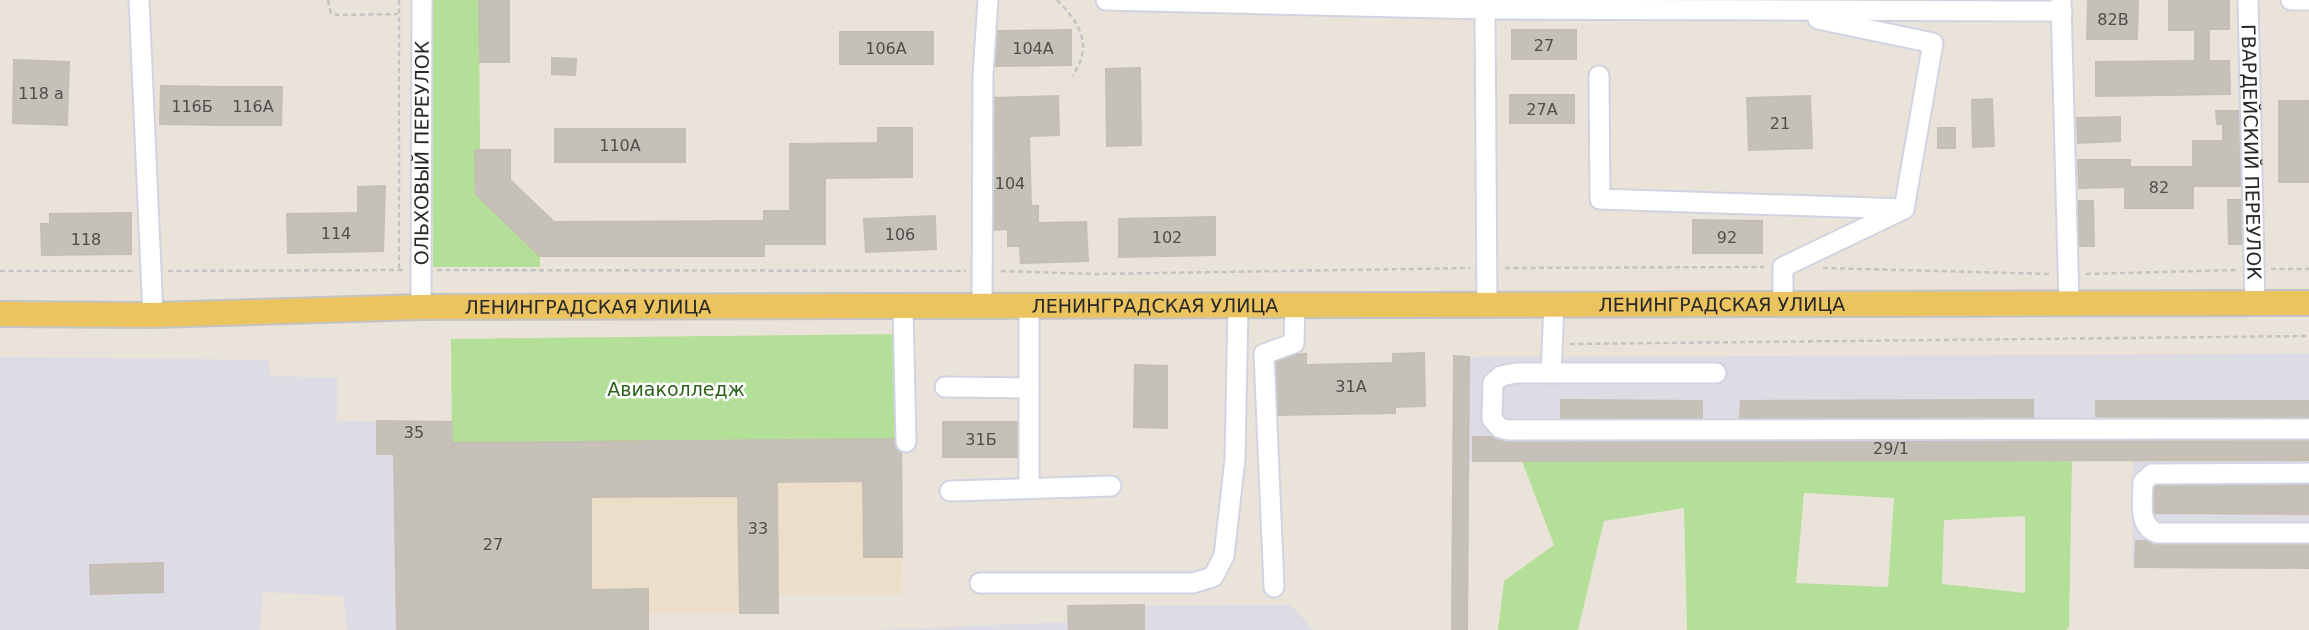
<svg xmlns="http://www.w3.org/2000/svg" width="2309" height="630" viewBox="0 0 2309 630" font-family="'DejaVu Sans',sans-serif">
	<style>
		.industrial { fill: #dddbe3 }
		.education { fill: #ecdfca }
		.green { fill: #b4df98; fill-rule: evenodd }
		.building { fill: #c5c1b9; stroke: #c5beb4; stroke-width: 2 }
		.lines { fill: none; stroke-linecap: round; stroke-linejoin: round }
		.minor-casing { stroke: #d0d4e1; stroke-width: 23 }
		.major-casing { stroke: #c3c3c3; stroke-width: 28 }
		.path { stroke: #c3c3c3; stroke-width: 2.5; stroke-dasharray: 5 3.5; stroke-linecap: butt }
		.minor { stroke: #fff; stroke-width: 19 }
		.major { stroke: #ebc35f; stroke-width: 24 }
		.labels { text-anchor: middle; stroke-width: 5; stroke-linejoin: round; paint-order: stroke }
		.number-label { font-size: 16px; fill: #4f4e4c }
		.street-label { font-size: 19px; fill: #282828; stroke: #fff }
		.park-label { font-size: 19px; fill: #2e621c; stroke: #fff }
	</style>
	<rect width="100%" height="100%" fill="#eae3da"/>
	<g class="industrial">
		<polygon points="2309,354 2309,568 2135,567 2132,561 2133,460 1468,462 1469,357"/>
		<polygon points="3,357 269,360 270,376 337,378 337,421 452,422 453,498 591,497 648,589 648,630 347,630 343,596 263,592 260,630 0,630 0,358"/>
		<polygon points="1290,605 1314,630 875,630 1068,622 1068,606"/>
	</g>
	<polygon class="education" points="900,334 903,594 779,595 778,613 648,614 647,589 591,590 590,497 452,498 451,339"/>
	<g class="green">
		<polygon points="433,0 479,0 480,150 475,150 476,194 540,256 540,267 433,267"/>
		<polygon points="900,334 901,439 452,443 451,339"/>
		<path d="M2072,460L2069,627L2066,630H1687L1684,508L1604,521L1578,630H1498L1504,581L1554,545L1522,461ZM1804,493L1894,498L1888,587L1796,583ZM2025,516V593L1942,584L1944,520Z"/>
	</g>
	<g class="building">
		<polygon points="479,0 509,0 509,62 480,62"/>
		<polygon points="2088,0 2138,0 2137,39 2087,39"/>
		<polygon points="2169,0 2229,0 2229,29 2209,29 2209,61 2229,61 2230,94 2096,96 2096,62 2195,61 2195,30 2169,30"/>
		<polygon points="1071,30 1071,65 995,66 994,31"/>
		<rect x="1512" y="30" width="64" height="29"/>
		<rect x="840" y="32" width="93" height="32"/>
		<polygon points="552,58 576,59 575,75 552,74"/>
		<polygon points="14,60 69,62 67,125 13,123"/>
		<polygon points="1140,68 1141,145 1107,146 1106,69"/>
		<polygon points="161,86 225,87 224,125 160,124"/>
		<polygon points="224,87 282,87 281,125 224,125"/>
		<rect x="1510" y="95" width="64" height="28"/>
		<polygon points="1058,96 1059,135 1029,136 1031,206 1038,206 1038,223 1086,222 1088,261 1021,263 1020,246 1008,246 1008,229 992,230 988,98"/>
		<polygon points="1810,96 1812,148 1749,150 1747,98"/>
		<polygon points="1992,99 1994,146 1973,147 1972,100"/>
		<rect x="2279" y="101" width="29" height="81"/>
		<polygon points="2216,111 2244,111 2244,186 2193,186 2193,141 2223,141 2223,124 2217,124"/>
		<polygon points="2120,117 2120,141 2078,143 2077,118"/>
		<polygon points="878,128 912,128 912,177 825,178 825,244 764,244 764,211 790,211 790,144 878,143"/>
		<rect x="1938" y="128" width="17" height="20"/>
		<rect x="555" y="129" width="130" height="33"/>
		<polygon points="475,150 510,150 510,180 554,222 764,221 764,256 540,256 476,194"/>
		<polygon points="2078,160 2130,160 2130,167 2125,167 2125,187 2079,188"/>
		<rect x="2125" y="167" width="68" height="41"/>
		<polygon points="385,186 383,251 288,253 287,214 358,213 358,187"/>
		<polygon points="2228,200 2244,200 2245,244 2229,244"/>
		<polygon points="2079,201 2093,201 2094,246 2079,246"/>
		<polygon points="131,213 131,254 42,255 41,224 50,224 50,214"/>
		<polygon points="935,216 936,249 866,252 864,219"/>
		<polygon points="1215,217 1215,255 1119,257 1119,219"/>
		<polygon points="1693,220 1762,221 1762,253 1693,253"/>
		<polygon points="1424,353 1425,406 1395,407 1395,413 1277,415 1276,355 1306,354 1306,365 1393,363 1393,354"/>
		<polygon points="1454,356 1469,357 1467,630 1452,630"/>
		<polygon points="1135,365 1167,366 1167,428 1134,427"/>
		<polygon points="1561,400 1702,401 1702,419 1561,418"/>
		<polygon points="2033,400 2033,418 1740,418 1741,401"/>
		<polygon points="2096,401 2309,401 2309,418 2096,416"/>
		<polygon points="377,421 452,422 452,453 377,454"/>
		<rect x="943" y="422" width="77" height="35"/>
		<polygon points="1473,437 2309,437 2309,460 1473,461"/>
		<polygon points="901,439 902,557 864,557 863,481 777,482 778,613 740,613 738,496 452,498 452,443"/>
		<polygon points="452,453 452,498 591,497 591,590 648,589 648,630 397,630 394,454"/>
		<polygon points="2155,480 2309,481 2309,514 2155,513"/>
		<polygon points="2136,541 2309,541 2309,568 2135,567"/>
		<polygon points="163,563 163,592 91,594 90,565"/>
		<polygon points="1144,605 1144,630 1069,630 1068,606"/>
	</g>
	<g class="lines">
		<defs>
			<g id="minor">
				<polyline points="139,0 153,315"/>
				<polyline points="1106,0 1485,9 2062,11"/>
				<path id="s1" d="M2248,0L2255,303"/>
				<polyline points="2291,0 2309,0"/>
				<polyline points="2061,1 2069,304"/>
				<polyline points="1485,9 1487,305"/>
				<polyline points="1818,19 1933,43 1904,209"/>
				<polyline points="1599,76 1600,199 1904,209 1783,267 1783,304"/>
				<path id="s2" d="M421,307L422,0"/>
				<polyline points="903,307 906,442"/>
				<polyline points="982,307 983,75 988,0"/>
				<polyline points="1551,373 1554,305"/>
				<polyline points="1716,373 1516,373 1501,376 1493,383 1492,419 1500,428 1508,430 2309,429"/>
				<polyline points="945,387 1029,388"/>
				<path d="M2309,473L2152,474L2143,482C2143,500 2137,525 2157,533H2309"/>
				<polyline points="1029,488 1029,306"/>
				<polyline points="950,491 1111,486"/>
				<polyline points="980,583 1193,583 1213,577 1224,556 1235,459 1238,306"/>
				<polyline points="1274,587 1264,354 1294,343 1295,306"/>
			</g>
			<g id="major">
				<path id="s3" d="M0,314L153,315L421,307L2309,303"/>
			</g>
		</defs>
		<use href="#minor" class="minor-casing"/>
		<use href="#major" class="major-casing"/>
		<g class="path">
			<polyline points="328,0 331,13 338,15 398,14"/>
			<polyline points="399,0 399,270"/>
			<path d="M1057,0C1080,23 1094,47 1072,76"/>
			<polyline points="1505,268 1764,267"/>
			<polyline points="1823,268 2051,274"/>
			<polyline points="2271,269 2309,269"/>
			<polyline points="437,270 966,271"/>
			<polyline points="0,271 133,271"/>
			<polyline points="168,271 403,270"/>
			<polyline points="1001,271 1095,274 1470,268"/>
			<polyline points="2086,274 2236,270"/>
			<polyline points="1570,344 2309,336"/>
		</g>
		<use href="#minor" class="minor"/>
		<use href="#major" class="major"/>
	</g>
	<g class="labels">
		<g class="number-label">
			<text x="2113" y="25">82В</text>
			<text x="1544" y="51">27</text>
			<text x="886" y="54">106А</text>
			<text x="1033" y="54">104А</text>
			<text x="41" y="99">118 а</text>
			<text x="192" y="112">116Б</text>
			<text x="253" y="112">116А</text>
			<text x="1542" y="115">27А</text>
			<text x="1780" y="129">21</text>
			<text x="620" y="151">110А</text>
			<text x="1010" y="189">104</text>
			<text x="2159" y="193">82</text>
			<text x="336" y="239">114</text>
			<text x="900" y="240">106</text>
			<text x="1167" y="243">102</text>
			<text x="1727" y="243">92</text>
			<text x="86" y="245">118</text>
			<text x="1351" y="392">31А</text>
			<text x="414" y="438">35</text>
			<text x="981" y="445">31Б</text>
			<text x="1891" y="454">29/1</text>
			<text x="758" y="534">33</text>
			<text x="493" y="550">27</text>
		</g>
		<g class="street-label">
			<text dy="7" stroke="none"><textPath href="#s1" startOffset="152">ГВАРДЕЙСКИЙ ПЕРЕУЛОК</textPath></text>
			<text dy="7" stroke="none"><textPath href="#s2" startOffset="154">ОЛЬХОВЫЙ ПЕРЕУЛОК</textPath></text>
			<text dy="7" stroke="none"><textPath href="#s3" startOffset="1722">ЛЕНИНГРАДСКАЯ УЛИЦА</textPath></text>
			<text dy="7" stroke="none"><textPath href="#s3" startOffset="1155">ЛЕНИНГРАДСКАЯ УЛИЦА</textPath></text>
			<text dy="7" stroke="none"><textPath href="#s3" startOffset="588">ЛЕНИНГРАДСКАЯ УЛИЦА</textPath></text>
		</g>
		<g class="park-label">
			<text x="676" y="396">Авиаколледж</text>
		</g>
	</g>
</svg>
